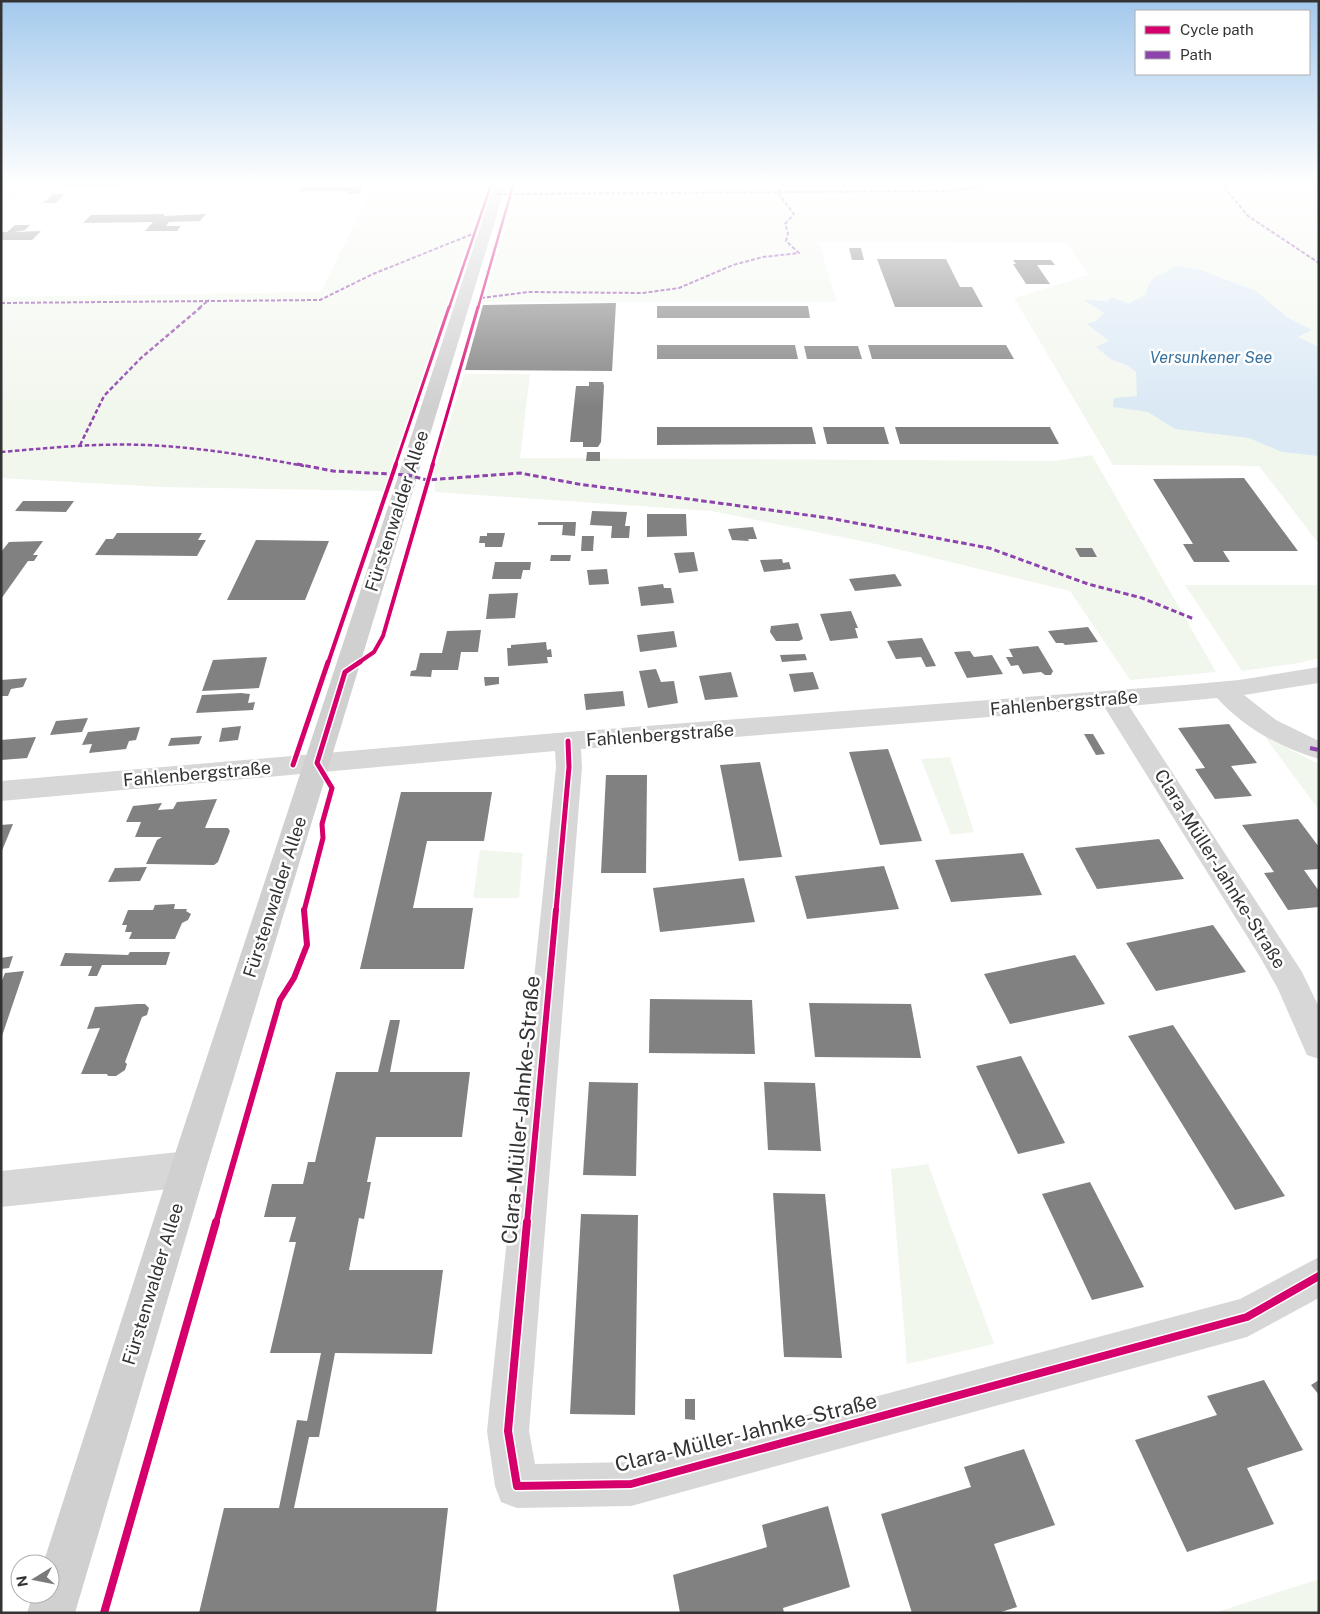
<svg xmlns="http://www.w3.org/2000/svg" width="1320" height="1614" viewBox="0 0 1320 1614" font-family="'Public Sans',sans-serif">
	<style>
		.green { fill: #f2f7ee }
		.water { fill: #dbe9f5 }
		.building { fill: #818181 }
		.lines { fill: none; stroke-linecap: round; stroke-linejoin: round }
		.minor { fill: #d7d7d7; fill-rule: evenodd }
		.secondary { fill: #d0d0d0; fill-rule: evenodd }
		.quiet-far3 { stroke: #8e44ad; stroke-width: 2; stroke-dasharray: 4 2; stroke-linecap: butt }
		.quiet-far2 { stroke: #8e44ad; stroke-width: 2.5; stroke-dasharray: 4.5 2.5; stroke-linecap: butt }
		.quiet-far1 { stroke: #8e44ad; stroke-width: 3; stroke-dasharray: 5.5 3; stroke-linecap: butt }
		.quiet { stroke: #8e44ad; stroke-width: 4; stroke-dasharray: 8 4; stroke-linecap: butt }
		.cycleway-far5-casing { stroke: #fff; stroke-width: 4 }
		.cycleway-far4-casing { stroke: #fff; stroke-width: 5 }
		.cycleway-far3-casing { stroke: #fff; stroke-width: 6 }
		.cycleway-far2-casing { stroke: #fff; stroke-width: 8 }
		.cycleway-far1-casing { stroke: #fff; stroke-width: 9 }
		.cycleway-casing { stroke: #fff; stroke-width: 11 }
		.cycleway-far5 { stroke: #d6006c; stroke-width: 2.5 }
		.cycleway-far4 { stroke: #d6006c; stroke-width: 3 }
		.cycleway-far3 { stroke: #d6006c; stroke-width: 4 }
		.cycleway-far2 { stroke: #d6006c; stroke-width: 5 }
		.cycleway-far1 { stroke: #d6006c; stroke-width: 6 }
		.cycleway { stroke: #d6006c; stroke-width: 8 }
		.labels { text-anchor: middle; stroke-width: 5; stroke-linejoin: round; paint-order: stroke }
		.far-water-label { font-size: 16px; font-style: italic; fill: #36719f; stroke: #fff }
		.street-label { font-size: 18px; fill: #333; stroke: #fff }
		.near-street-label { font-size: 21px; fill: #333; stroke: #fff }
	</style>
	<rect width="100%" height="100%" fill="#fff"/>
	<g class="green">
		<polygon points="1,182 38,182 1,212"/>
		<polygon points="375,182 488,182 383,491 161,487 1,478 1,297 321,292"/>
		<polygon points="518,182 1286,182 1319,191 1319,544 1259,466 1113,465 1014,298 1089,275 1066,243 819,242 837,302 484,302"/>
		<polygon points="464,374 530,374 520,458 1055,461 1092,455 1216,672 1130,680 1070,591 876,544 711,511 435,492 434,473"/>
		<polygon points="1185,585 1319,585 1319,658 1299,663 1242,671"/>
		<polygon points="1265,737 1319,764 1319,810"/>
		<polygon points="950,757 974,832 951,835 921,759"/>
		<polygon points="480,850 523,853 519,898 473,898"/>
		<polygon points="928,1164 994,1344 907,1364 891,1169"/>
		<polygon points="1319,1579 1319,1613 1214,1613"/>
	</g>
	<path class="water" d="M1174,266L1198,269L1256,291L1288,318L1312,330L1298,337L1319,347V456L1282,452L1249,438L1175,429L1148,412L1113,407L1114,398L1137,396L1136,372L1127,365L1112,360L1096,347L1109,341L1087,324L1096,321L1104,313L1084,300L1107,301L1112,297L1129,304L1146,294C1151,271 1161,279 1174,266Z"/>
	<g class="building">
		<polygon points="64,182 133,182 129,186 59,187"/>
		<polygon points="303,187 363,187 359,194 347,194 349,191 300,191"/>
		<polygon points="53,194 65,194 56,203 43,203"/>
		<polygon points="165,214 164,216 206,214 200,221 169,222 166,226 181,226 177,231 145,231 153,222 83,223 91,215"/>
		<polygon points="15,225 30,225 25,230 14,232 41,231 32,240 1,240 1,232 7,232"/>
		<polygon points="849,248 861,248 864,260 852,260"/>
		<polygon points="877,259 946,259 960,287 972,287 983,307 895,307"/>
		<polygon points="1013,260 1051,260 1055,265 1037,265 1050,284 1026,284 1013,264 1016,264"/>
		<polygon points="616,303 612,371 465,370 483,305"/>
		<polygon points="657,306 808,306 810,318 657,318"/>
		<polygon points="657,345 795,345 798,359 657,359"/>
		<polygon points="868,345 1006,345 1014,359 872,359"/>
		<polygon points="804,346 858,346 862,359 807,359"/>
		<polygon points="589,382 603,382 604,386 601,442 598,447 583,447 583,442 570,442 576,386 589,386"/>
		<polygon points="657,427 812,427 816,444 657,445"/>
		<polygon points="823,427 884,427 889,444 827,444"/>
		<polygon points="895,427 1050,427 1059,444 900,444"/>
		<polygon points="587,452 600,452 600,461 586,461"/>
		<polygon points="1244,478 1298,551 1223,551 1230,562 1194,562 1183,544 1193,544 1153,479"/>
		<polygon points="23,501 74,501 66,512 15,511"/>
		<polygon points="592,511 627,512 625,526 630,526 629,538 611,538 612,526 590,525"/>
		<polygon points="647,514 686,514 687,536 647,537"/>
		<polygon points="538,522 576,522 575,536 562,535 563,525 538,525"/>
		<polygon points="753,527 757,539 748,539 749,541 732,540 728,529"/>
		<polygon points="117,533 202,533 198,540 206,540 197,556 95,555 106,539 113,539"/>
		<polygon points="487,533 505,533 502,547 485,547 485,543 479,543 480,536 487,536"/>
		<polygon points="582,536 594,536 593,551 581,551"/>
		<polygon points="256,540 329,541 305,600 227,600"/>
		<polygon points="43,541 33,555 38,555 34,561 28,561 1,599 1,552 9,542"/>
		<polygon points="1075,548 1092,548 1097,557 1080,557"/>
		<polygon points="694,552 698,571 679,573 674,553"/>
		<polygon points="551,555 571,555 570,561 550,561"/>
		<polygon points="782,559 783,563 789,562 791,569 764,572 760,560"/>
		<polygon points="495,562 531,562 530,570 523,570 521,579 492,579"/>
		<polygon points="607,569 609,584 589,585 587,570"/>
		<polygon points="895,574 902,586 855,591 849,579"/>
		<polygon points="663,584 664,588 671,588 674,603 641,606 638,587"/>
		<polygon points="518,593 515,618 486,619 489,594"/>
		<polygon points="851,611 858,628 855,628 858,638 830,641 820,614"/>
		<polygon points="798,623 803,639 799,641 776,641 770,632 771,626"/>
		<polygon points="1088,627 1098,642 1065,645 1063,643 1056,643 1048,631"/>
		<polygon points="481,630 478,652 461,652 458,670 432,670 431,677 410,676 411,671 416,670 420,653 442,653 447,631"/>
		<polygon points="674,631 677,647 640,652 637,635"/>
		<polygon points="922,638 936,666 926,667 921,657 896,659 887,641"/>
		<polygon points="546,642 547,650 551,649 552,657 547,657 548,663 508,666 507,648 511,648 511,645"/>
		<polygon points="1038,646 1053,671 1051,675 1045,675 1041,672 1023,674 1018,665 1011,666 1006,657 1013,657 1009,649"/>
		<polygon points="970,651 974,657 992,655 1003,674 967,678 954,652"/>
		<polygon points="805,654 807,660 782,662 780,655"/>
		<polygon points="267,657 259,688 202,691 213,660"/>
		<polygon points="656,669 661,682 674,681 678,703 648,708 639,671"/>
		<polygon points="731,672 738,697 705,700 699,676"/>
		<polygon points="813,672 819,689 794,692 789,674"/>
		<polygon points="484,677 499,677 499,684 485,686"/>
		<polygon points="27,678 23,687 11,689 8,696 1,696 1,680"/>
		<polygon points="623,691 625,706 586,710 584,694"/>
		<polygon points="241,693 250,694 248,703 255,702 253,710 196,713 202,695"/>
		<polygon points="88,718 82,732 50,735 56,721"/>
		<polygon points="1229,724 1257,763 1231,766 1252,796 1215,799 1195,769 1205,768 1178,728"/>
		<polygon points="241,726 238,740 219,742 222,728"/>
		<polygon points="140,727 136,740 129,741 126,749 89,753 92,744 82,745 88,732"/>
		<polygon points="1084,734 1093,734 1105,754 1096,755"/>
		<polygon points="202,736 199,744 168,746 171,738"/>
		<polygon points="36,737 27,758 1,760 1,740"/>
		<polygon points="888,749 922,841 880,845 849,752"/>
		<polygon points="760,762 782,857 739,861 720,765"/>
		<polygon points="606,775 647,775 646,873 601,873"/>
		<polygon points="401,792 492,792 484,841 427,841 413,908 473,908 464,969 360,969"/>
		<polygon points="217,799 205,828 228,828 230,831 218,862 214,865 146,864 157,840 162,837 135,837 141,822 126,822 133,806 162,803 158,810 173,809 177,802"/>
		<polygon points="1298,819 1319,847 1319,869 1304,870 1319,891 1319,907 1288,910 1264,873 1274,872 1242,825"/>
		<polygon points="13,824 1,853 1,825"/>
		<polygon points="1159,839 1184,879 1097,889 1075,848"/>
		<polygon points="1023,853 1042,895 951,902 935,860"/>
		<polygon points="884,866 899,909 807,919 795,876"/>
		<polygon points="147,867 140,881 108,882 115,868"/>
		<polygon points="744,878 755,922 660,932 653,888"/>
		<polygon points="175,904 174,909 187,909 186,911 191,914 188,920 182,923 175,939 129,939 132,932 125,932 127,925 122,925 128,910 153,910 155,905"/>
		<polygon points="1213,925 1246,972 1156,991 1126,943"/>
		<polygon points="130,952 170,952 166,965 102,965 97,976 88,976 92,966 60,966 65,953 128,955"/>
		<polygon points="1075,955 1105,1004 1010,1024 984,974"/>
		<polygon points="13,956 9,968 1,969 1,958"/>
		<polygon points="24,971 2,1036 1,1036 1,983 5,973"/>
		<polygon points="650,999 752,1000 755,1054 649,1053"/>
		<polygon points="809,1003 911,1004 921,1058 815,1057"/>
		<polygon points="137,1004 145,1004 149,1008 147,1015 142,1017 125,1062 127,1064 125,1070 116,1076 108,1076 107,1074 81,1074 100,1028 87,1029 95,1007"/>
		<polygon points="390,1020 400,1020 390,1072 470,1072 462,1137 376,1137 367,1182 371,1182 364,1219 359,1218 349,1270 443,1270 432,1354 335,1353 319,1437 309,1437 294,1508 448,1508 436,1613 199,1613 224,1508 279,1508 297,1420 307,1421 321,1353 270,1353 296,1242 289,1242 296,1217 264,1217 272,1184 303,1184 308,1162 315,1162 336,1072 378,1072"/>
		<polygon points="1173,1025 1285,1196 1235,1210 1128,1036"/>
		<polygon points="1021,1056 1065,1143 1018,1154 976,1066"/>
		<polygon points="589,1082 638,1083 636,1176 583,1175"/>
		<polygon points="764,1082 815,1083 821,1151 768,1150"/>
		<polygon points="1090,1182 1144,1287 1092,1300 1042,1194"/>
		<polygon points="773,1193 825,1194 842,1358 784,1357"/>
		<polygon points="581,1214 638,1215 635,1415 570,1414"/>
		<polygon points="1264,1380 1303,1450 1247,1468 1274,1524 1187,1552 1135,1440 1217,1415 1207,1396"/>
		<polygon points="1319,1380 1319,1395 1311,1385"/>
		<polygon points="685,1399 695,1399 695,1420 685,1419"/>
		<polygon points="1024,1449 1055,1525 994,1544 1017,1607 998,1613 912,1613 881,1514 971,1487 964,1467"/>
		<polygon points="828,1506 850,1587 783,1608 784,1613 680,1613 673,1575 767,1547 762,1525"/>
	</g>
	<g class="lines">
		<g class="minor">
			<polygon points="1300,182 1319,182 1319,190 1302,185"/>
			<path d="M1319,667V683L1244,695L1276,720L1319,741V759C1281,748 1244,728 1217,698L1129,706L1302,972L1319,1007V1059L1307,1055L1278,989L1260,957L1105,708L581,749L582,767L529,1431L535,1464L631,1462L1240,1299L1319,1257V1298L1247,1337L631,1506L517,1508L501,1502L495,1486L487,1431L556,767L555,751L1,801V781L568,732L1184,685L1239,680Z"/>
			<polygon points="188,1151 201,1156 206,1169 201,1182 188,1187 1,1207 1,1171"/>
		</g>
		<polygon class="secondary" points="495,182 507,182 206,1169 75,1613 27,1613 33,1594 50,1594 50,1564 43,1564 170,1169"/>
		<g class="quiet-far3">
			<polyline points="1220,182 1248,216 1319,263"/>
			<polyline points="514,183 527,182"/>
			<polyline points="497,194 949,191 1017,182"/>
			<polyline points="481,298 528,292 643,293 679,288 733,265 763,257 799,253 786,241 788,233 785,224 794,214 777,192 789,182"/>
			<polyline points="1,303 320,300 373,274 475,233"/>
			<polyline points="199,308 209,300"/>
		</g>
		<g class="quiet-far2">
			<polyline points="80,445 104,396 141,358 201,307"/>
			<path d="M1,452C49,448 97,443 145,445C198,447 252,456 304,466"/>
		</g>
		<polyline class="quiet-far1" points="297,464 333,471 408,475 427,480 520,473 578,484 829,518 989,548 1088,584 1142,598 1194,619"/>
		<polyline class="quiet" points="1310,748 1319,750"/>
		<defs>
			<g id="cycleway-far5">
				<polyline points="449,308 492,182"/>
				<polyline points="478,308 514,182"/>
			</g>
			<g id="cycleway-far4">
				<polyline points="395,466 449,307"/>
				<polyline points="432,466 478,307"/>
			</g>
			<g id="cycleway-far3">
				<polyline points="328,663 396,464"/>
				<polyline points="358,663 374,652 383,636 433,464"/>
			</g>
			<g id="cycleway-far2">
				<polyline points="293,765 328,662"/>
				<polyline points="304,911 323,838 322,824 332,788 317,763 345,672 360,662"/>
				<polyline points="556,911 569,767 568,741"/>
			</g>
			<g id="cycleway-far1">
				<polyline points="216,1223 280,1000 294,978 307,945 304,910"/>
				<polyline points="527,1223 556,910"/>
			</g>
			<g id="cycleway">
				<polyline points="527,1222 508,1431 517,1486 631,1484 1247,1317 1319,1276"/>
				<polyline points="104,1613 216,1222"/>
			</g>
		</defs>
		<use href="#cycleway-far5" class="cycleway-far5-casing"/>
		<use href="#cycleway-far4" class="cycleway-far4-casing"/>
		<use href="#cycleway-far3" class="cycleway-far3-casing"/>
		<use href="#cycleway-far2" class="cycleway-far2-casing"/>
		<use href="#cycleway-far1" class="cycleway-far1-casing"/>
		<use href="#cycleway" class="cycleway-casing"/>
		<use href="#cycleway-far5" class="cycleway-far5"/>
		<use href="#cycleway-far4" class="cycleway-far4"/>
		<use href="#cycleway-far3" class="cycleway-far3"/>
		<use href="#cycleway-far2" class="cycleway-far2"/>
		<use href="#cycleway-far1" class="cycleway-far1"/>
		<use href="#cycleway" class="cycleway"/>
	</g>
	<linearGradient id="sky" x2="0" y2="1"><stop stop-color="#a3c9ed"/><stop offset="0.45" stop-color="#fff"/><stop offset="1" stop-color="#fff" stop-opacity="0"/></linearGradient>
	<rect width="1320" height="408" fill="url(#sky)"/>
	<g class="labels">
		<g class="far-water-label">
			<text x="1211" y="363">Versunkener See</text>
		</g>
		<g class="street-label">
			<text transform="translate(397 511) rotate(-72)" y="6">Fürstenwalder Allee</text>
			<text transform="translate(1064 703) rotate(-5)" y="6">Fahlenbergstraße</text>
			<text transform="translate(660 735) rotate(-4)" y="6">Fahlenbergstraße</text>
			<text transform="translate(197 774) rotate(-5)" y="6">Fahlenbergstraße</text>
			<text transform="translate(1220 869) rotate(58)" y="6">Clara-Müller-Jahnke-Straße</text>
			<text transform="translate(275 897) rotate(-72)" y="6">Fürstenwalder Allee</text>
			<text transform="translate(153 1284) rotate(-73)" y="6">Fürstenwalder Allee</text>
		</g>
		<g class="near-street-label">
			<text transform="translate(521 1110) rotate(-85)" y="7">Clara-Müller-Jahnke-Straße</text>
			<text transform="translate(746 1433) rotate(-14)" y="7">Clara-Müller-Jahnke-Straße</text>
		</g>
	</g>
	<rect width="1320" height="1614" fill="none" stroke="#333333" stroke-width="5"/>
	<rect x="1135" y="10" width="175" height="65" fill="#ffffff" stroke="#adadad"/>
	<rect x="1145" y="26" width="25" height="8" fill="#d6006c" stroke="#adadad"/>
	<text x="1180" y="35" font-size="15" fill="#333333">Cycle path</text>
	<rect x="1145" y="51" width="25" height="8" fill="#8e44ad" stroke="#adadad"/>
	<text x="1180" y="60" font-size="15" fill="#333333">Path</text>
	<g transform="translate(35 1579) rotate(260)"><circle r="24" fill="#ffffff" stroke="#adadad"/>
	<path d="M0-4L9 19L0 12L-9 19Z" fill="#7a7a7a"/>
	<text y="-8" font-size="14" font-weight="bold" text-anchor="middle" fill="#333333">N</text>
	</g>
</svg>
